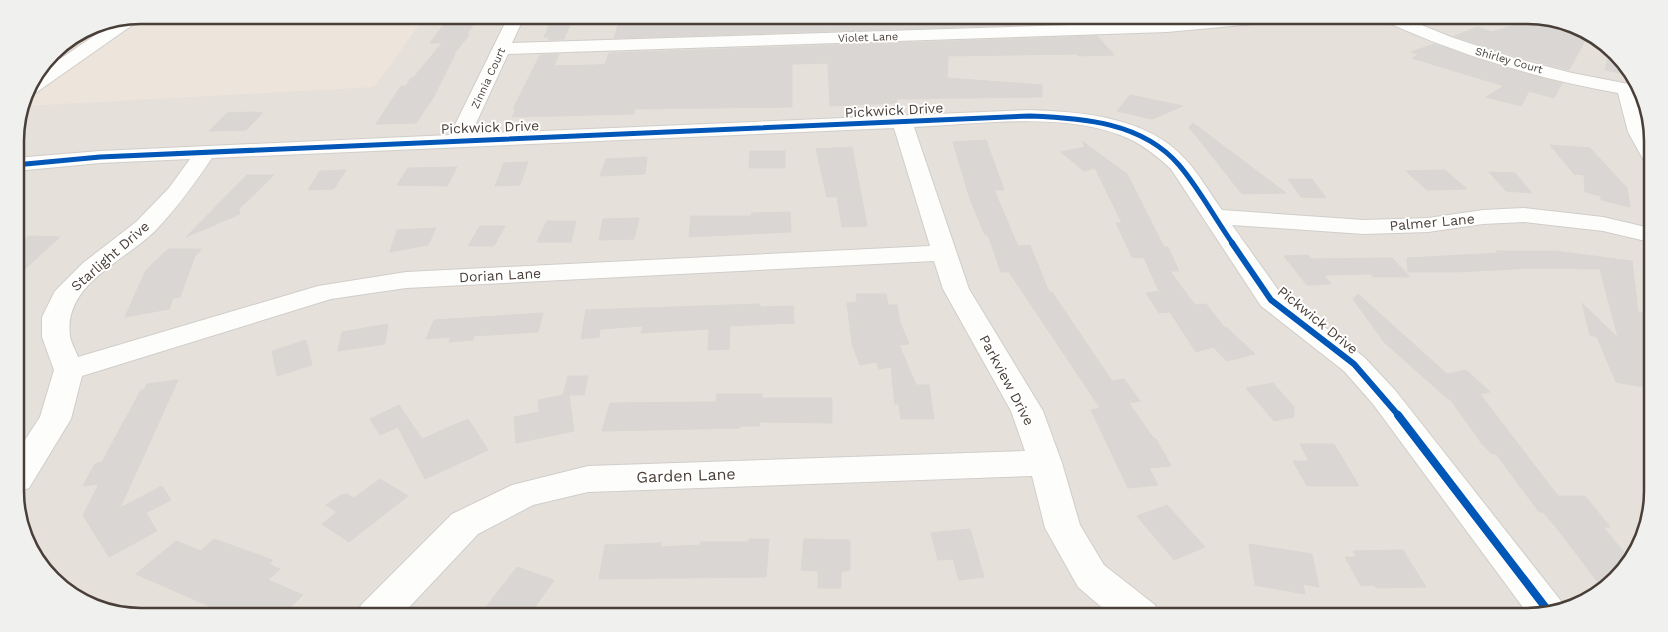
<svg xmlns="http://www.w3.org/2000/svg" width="1668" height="632" viewBox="0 0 1668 632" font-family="'Work Sans',sans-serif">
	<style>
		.residential { fill: #e6e0da }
		.education { fill: #ede5dc }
		.building { fill: #dad6d3; stroke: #dad6d2 }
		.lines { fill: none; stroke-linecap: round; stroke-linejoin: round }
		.minor-casing { stroke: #d0cdca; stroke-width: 2 }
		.minor { fill: #fdfdfc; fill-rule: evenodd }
		.cycleway-far2-casing { stroke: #fff; stroke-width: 8 }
		.cycleway-far1-casing { stroke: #fff; stroke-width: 9 }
		.cycleway-casing { stroke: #fff; stroke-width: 11 }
		.cycleway-far2 { stroke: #0057b8; stroke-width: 5 }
		.cycleway-far1 { stroke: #0057b8; stroke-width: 6 }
		.cycleway { stroke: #0057b8; stroke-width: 8 }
		.labels { text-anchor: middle; stroke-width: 4; stroke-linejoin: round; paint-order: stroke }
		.far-street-label { font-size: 11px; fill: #493f38; stroke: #fff }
		.street-label { font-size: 14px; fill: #493f38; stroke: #fff }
		.near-street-label { font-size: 16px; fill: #493f38; stroke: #fff }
		.rim { fill: none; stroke: #493f38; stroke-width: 2.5 }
	</style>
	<rect width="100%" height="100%" fill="#f2efed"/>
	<polygon class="residential" points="141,15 1527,15 1568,22 1622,58 1652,124 1646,532 1604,591 1535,617 141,617 100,610 46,574 17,516 15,132 28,85 58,46 93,24"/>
	<polygon class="education" points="147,15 426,15 374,87 22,106 24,101"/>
	<g class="building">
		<polygon points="451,15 475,15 470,22 475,22 467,34 469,35 454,54 455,54 433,98 416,123 376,124 401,86 406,86 411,78 414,77 442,43 430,43"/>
		<polygon points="554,15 574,15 564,39 548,40 549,37 544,37"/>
		<polygon points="899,15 1078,15 1085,23 614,38 619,22 679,21 680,19 740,18 740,21"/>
		<polygon points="1540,17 1573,25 1588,35 1569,70 1515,56 1454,36 1478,27 1492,32"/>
		<polygon points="1097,36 1114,55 1078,56 1077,54 948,56 947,78 1042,85 1042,97 896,99 897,103 830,106 828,63 792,64 792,107 635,109 634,114 512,117 516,109 513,109 540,55 559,54 554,66 594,65 605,64 609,53"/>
		<polygon points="1434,44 1495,65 1562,83 1554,98 1529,91 1521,106 1486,97 1504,86 1412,58 1419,55 1411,52"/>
		<polygon points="1610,50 1622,58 1630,75 1605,70"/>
		<polygon points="1130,95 1183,106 1152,119 1117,111"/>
		<polygon points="227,113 253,112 263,113 246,130 209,131"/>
		<polygon points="1193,123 1286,193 1242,194 1189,127"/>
		<polygon points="986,140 1004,190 994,190 1018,246 1030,245 1049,292 1052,292 1112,381 1124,379 1140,401 1129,403 1154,439 1156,439 1171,466 1149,468 1158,485 1128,488 1091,410 1100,408 1009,272 1001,272 988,235 985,235 970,199 953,142"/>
		<polygon points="1082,141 1127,174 1164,247 1168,247 1179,271 1170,271 1195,305 1206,304 1225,328 1227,328 1255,354 1227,361 1213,347 1196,352 1170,312 1159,313 1146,293 1159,291 1144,258 1132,257 1116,223 1122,223 1095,168 1084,171 1061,152 1085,147"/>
		<polygon points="1550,145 1590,148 1627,188 1630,207 1601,200 1601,196 1585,192 1584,175 1574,174"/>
		<polygon points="852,147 867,226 842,227 837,197 827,197 816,149"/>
		<polygon points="750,151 785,151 785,168 749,168"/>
		<polygon points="647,157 645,174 600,176 606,159"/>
		<polygon points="528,162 520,185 495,186 504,163"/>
		<polygon points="457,167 447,186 397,185 408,168"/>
		<polygon points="346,170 334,189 308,190 320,171"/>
		<polygon points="1445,170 1467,189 1427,190 1406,171"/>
		<polygon points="1489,172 1515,173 1532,193 1506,191"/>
		<polygon points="247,175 274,175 239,209 240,214 186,237"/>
		<polygon points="1288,179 1312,179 1326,198 1301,197"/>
		<polygon points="790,212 791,232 689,237 691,216 751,216 751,213"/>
		<polygon points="639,218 634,239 599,240 603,219"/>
		<polygon points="547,221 576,221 571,242 537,242"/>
		<polygon points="480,226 505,226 494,246 468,246"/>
		<polygon points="436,228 428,245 390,252 397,230"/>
		<polygon points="29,236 60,237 16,277 16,246"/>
		<polygon points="168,249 202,249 195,256 180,297 173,298 169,309 125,317 146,270"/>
		<polygon points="1496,251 1555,251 1632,261 1638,312 1649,315 1648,388 1616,382 1597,337 1590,335 1582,303 1618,338 1600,269 1534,268 1457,272 1408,272 1407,258 1499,253"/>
		<polygon points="1308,255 1311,259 1392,258 1410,277 1373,277 1371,274 1324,275 1331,284 1307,285 1284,256"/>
		<polygon points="856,294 886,294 888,305 897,305 900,322 909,344 899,345 916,385 929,385 934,419 901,419 899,404 895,404 891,367 879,369 876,362 860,365 852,344 847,303 857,302"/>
		<polygon points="1358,294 1447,374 1466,370 1490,392 1480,394 1558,496 1585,496 1610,527 1603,527 1628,557 1604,590 1555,526 1543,512 1539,512 1496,454 1492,454 1482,444 1450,399 1448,399 1384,342 1353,299"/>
		<polygon points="760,304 760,307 793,306 794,323 730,326 729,349 708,350 709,329 641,333 643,326 600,329 599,337 581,339 586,310"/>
		<polygon points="543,313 538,332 474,336 473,340 449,342 450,337 426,339 434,320"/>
		<polygon points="388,324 385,344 338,351 342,332"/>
		<polygon points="306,340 312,365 277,376 272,351"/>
		<polygon points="568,376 588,376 584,395 569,395 574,431 516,443 514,417 539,412 538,400 563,395"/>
		<polygon points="178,380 120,508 162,486 171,500 146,513 157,531 109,557 83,515 99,484 83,486 95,464 102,462 141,390 144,390 147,384"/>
		<polygon points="1273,383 1294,407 1294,417 1274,421 1246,388"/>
		<polygon points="717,394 762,394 762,398 832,398 832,423 760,422 759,426 740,426 740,428 602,431 610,403 716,402"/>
		<polygon points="399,405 422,439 468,419 488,450 425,479 398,427 380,435 370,419"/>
		<polygon points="1300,444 1334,444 1359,486 1307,486 1293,461 1309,461"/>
		<polygon points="380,479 408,496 349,542 322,524 337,512 326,505 341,495 347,494 354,498"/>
		<polygon points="1167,505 1205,547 1174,560 1137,516"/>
		<polygon points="970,529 984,577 959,580 953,559 938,560 931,533"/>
		<polygon points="214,539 273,560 269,564 280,569 268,580 303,595 281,617 230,617 208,607 209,606 136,574 176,541 201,551"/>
		<polygon points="749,539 769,539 766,577 599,579 605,545 661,543 660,547 700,545 701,542 749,542"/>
		<polygon points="804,539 850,540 850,570 841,572 841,588 818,588 818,571 801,570"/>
		<polygon points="1249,544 1312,554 1319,587 1303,584 1305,594 1255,585"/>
		<polygon points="1403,550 1426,587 1378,588 1373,585 1361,586 1345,557 1357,557 1353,551"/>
		<polygon points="517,567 554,580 528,617 478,617"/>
	</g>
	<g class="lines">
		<defs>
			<g id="minor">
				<polygon points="142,15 141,19 34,94 25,95 28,85 35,76 119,19"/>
				<path d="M509,15H525L512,43L1167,22L1243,15H1303L1301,18L1295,20L1167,32L508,54L471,134L1030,110C1084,112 1148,117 1186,160C1200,175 1210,194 1222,210L1364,220L1428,218L1483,210L1524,208L1603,217L1650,228V242L1603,231L1524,222L1483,224L1428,232L1364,234L1232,225L1281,294L1364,357L1395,390L1565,606L1535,617H1530L1373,404L1344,371L1261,306L1171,169C1156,155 1140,142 1120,135C1061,112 977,124 914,127L969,289L1043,411L1062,463L1080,525L1104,565L1155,605L1160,617H1113L1078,587L1045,528L1032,476L588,492L533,505L478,534L400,617H356L361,605L452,514L512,485L588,466L1025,451L1011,411L943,289L934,261L406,288L331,299L82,376L71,419L29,488L17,492V452L40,417L54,370L42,337V317L55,291L83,263L136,222L169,188L190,159L100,163L16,171L15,158L100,151L450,135ZM894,128L930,246L406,272L318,286L78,357C76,351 71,343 70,336C63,284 125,261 155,231C177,208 194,184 212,158Z"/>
				<path d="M1376,15H1397L1451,37L1514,58L1572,73L1634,85L1652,139L1651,160L1643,159L1628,132L1618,93C1535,78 1455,54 1378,18Z"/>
			</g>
		</defs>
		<use href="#minor" class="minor-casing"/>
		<use href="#minor" class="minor"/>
		<defs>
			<path id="cycleway-far2" d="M15,165L100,157L1030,116C1082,118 1142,122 1179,165C1198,187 1216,220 1233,244"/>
			<polyline id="cycleway-far1" points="1232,243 1271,300 1354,364 1399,416"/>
			<polyline id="cycleway" points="1398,415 1549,612"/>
		</defs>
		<use href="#cycleway-far2" class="cycleway-far2-casing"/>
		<use href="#cycleway-far1" class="cycleway-far1-casing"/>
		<use href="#cycleway" class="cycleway-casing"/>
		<use href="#cycleway-far2" class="cycleway-far2"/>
		<use href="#cycleway-far1" class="cycleway-far1"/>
		<use href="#cycleway" class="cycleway"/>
	</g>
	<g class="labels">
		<g class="far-street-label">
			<text transform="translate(868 37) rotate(-2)" y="4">Violet Lane</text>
			<text transform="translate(1509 60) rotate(16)" y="4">Shirley Court</text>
			<text transform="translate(488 78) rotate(-65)" y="4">Zinnia Court</text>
		</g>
		<g class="street-label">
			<text transform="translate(894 110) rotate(-3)" y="5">Pickwick Drive</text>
			<text transform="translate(490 127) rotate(-2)" y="5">Pickwick Drive</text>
			<text transform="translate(1432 222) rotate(-5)" y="5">Palmer Lane</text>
			<text transform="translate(110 256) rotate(-41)" y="5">Starlight Drive</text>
			<text transform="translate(500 275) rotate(-3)" y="5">Dorian Lane</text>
			<text transform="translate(1318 320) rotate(39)" y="5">Pickwick Drive</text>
			<text transform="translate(1007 380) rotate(62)" y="5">Parkview Drive</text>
		</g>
		<g class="near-street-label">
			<text transform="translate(686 475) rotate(-2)" y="6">Garden Lane</text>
		</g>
	</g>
	<path d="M0 0H1668V632H0ZM141 24H1527A117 117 0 0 1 1644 141V491A117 117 0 0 1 1527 608H141A117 117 0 0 1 24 491V141A117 117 0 0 1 141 24Z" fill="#f0f0ef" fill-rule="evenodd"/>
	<path class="rim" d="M141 24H1527A117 117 0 0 1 1644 141V491A117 117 0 0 1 1527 608H141A117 117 0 0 1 24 491V141A117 117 0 0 1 141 24Z"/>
</svg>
